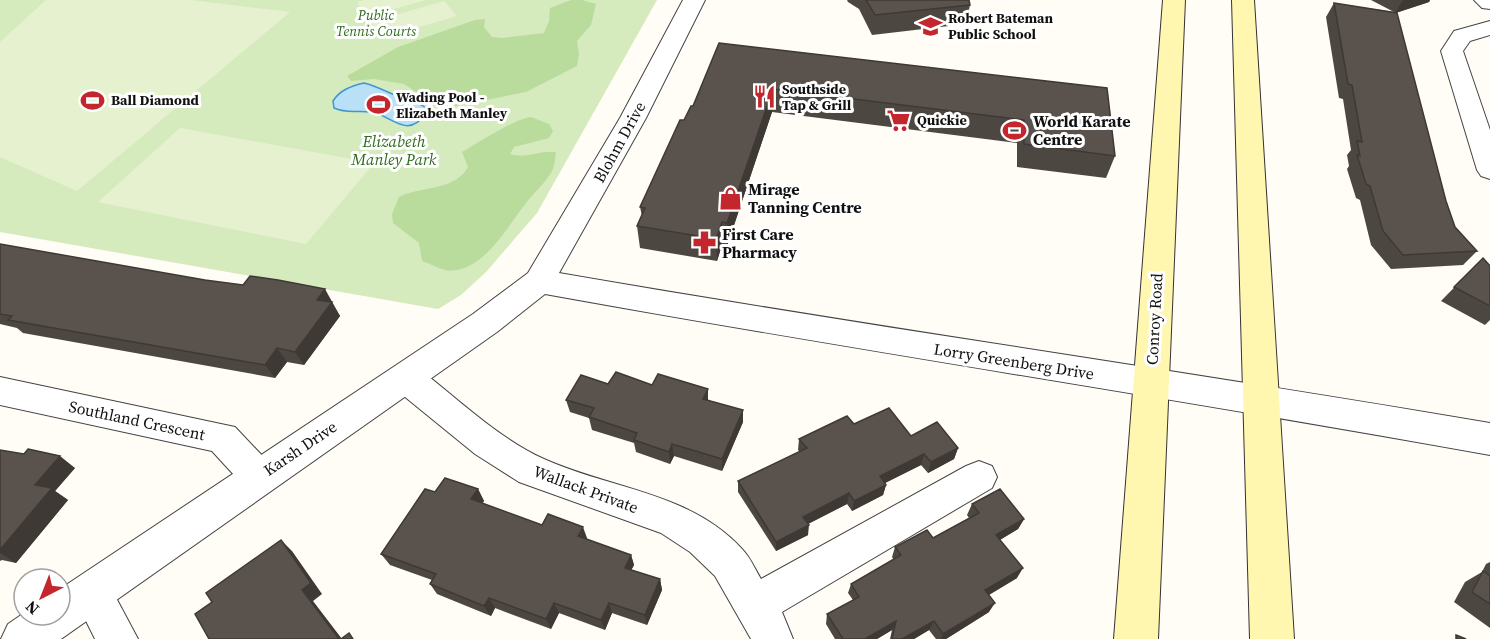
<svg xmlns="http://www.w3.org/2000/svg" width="1490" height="639" viewBox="0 0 1490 639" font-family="'Source Serif 4',serif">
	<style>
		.green { fill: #d5ebbd }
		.forest { fill: #b9dc9c }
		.pitch { fill: #e6f2cf }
		.water { fill: #b9e0f7; stroke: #3f96cf; stroke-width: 1.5 }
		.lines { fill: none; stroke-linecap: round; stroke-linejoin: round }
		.minor-casing { stroke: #444; stroke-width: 2 }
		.tertiary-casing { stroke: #444; stroke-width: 2 }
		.secondary-casing { stroke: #333; stroke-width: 2 }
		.minor { fill: #fff; fill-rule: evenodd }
		.tertiary { fill: #fff; fill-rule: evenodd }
		.secondary { fill: #fff6b0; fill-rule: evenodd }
		.wall { fill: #4d4742 }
		.shaded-wall { fill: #3f3936 }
		.building { fill: #5a524d; stroke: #3f3936; stroke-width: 1.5 }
		.labels { text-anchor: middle; stroke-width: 6; stroke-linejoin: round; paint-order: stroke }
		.far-park-label { font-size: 14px; font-style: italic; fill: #2f6b1f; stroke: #fff }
		.far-poi-label { font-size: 14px; font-weight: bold; fill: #111; stroke: #fff; text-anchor: start }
		.poi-label { font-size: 16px; font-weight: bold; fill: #111; stroke: #fff; text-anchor: start }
		.park-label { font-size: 16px; font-style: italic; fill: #2f6b1f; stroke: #fff }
		.street-label { font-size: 16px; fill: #111; stroke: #fff }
	</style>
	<rect width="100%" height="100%" fill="#fffdf5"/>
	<polygon class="green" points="0,0 657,0 537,213 486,272 461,295 438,309 0,232"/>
	<g class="forest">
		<polygon points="571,0 582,0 596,4 591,25 577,41 579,54 577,66 526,92 456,106 419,94 404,84 374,79 351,81 347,76 398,47 475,20 485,19 484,27 492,37 502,38 544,33 549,21 550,8"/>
		<path d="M531,117L549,124L553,131L549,138L514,147L510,154C526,159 540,150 556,152C555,159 555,165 552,171C545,184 532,194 523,207C506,229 487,264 457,270C443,273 435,265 422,261L419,243L393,223L392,214L399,197C420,186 455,191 468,167L462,152C478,143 514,119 531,117Z"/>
	</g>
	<g class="pitch">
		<polygon points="46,0 191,0 290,12 77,191 0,157 0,42"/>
		<polygon points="364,0 425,0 367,17 357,2"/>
		<polygon points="444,1 457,16 382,38 371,22"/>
		<polygon points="180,128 374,163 306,244 98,202"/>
	</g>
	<path class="water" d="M364,83C376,86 385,91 397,96C407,100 416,101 425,107L426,113C407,141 390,114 371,112C358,110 347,114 334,108L333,101C340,90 351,86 364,83Z"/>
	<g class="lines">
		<defs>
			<g id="minor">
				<polygon points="1474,0 1490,0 1490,9 1482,8"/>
				<polygon points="1490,21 1490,35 1470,41 1463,51 1490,130 1490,179 1481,176 1477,170 1441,51 1454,31"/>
				<path d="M406,364L418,368C457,398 499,439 544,459C610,489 690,492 742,549C750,557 755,569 761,579L966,466L979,461L992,466L997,477L992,488L782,612L793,639H751L715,576L690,552L661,533L519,482L475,454L394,388L389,378L394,368Z"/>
				<polygon points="0,377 235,427 271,465 276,476 271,487 258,492 245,487 212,451 0,405"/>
				<polygon points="92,573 106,579 138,639 95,639 72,593 78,579"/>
			</g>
			<path id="tertiary" d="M683,0H705L646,118L559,273C869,327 1180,370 1490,423V455C1175,398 859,351 545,294L497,332L61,639H1L8,624L24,613V615H60V589L473,314L528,273L620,118Z"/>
			<g id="secondary">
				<polygon points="1163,0 1185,0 1158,639 1114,639"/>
				<polygon points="1232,0 1254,0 1294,639 1250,639"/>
			</g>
		</defs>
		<use href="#minor" class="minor-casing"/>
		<use href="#tertiary" class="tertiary-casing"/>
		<use href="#secondary" class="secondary-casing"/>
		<use href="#minor" class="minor"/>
		<use href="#tertiary" class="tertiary"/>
		<use href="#secondary" class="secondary"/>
	</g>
	<g class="wall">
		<polygon points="847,0 969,0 970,5 966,24 872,35 859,9 848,2"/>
		<polygon points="1371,0 1430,0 1429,2 1396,13 1446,201 1455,227 1477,251 1463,265 1391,269 1371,245 1360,200 1356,198 1347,169 1349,166 1347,155 1351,150 1343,99 1339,98 1326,17 1334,3 1394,12"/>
		<polygon points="719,43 1107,88 1115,156 1106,178 1017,167 1017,143 772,112 727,246 722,245 717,261 640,248 637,226 642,216 640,207 684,120 693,106"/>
		<polygon points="0,244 333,303 332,303 340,316 304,365 287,362 275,378 23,333 17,328 0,324"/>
		<polygon points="1483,258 1490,266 1490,320 1485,325 1441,301"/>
		<polygon points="608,384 708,389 708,401 743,422 722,471 674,456 670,464 636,452 634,443 592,430 589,418 570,412 566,400"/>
		<polygon points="854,424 911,436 958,448 954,459 928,473 921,465 885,483 886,485 883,495 852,511 847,504 808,524 808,535 776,551 738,492 738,481 800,452 798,450 799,439"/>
		<polygon points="0,450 75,468 55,491 68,500 16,563 2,560 0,561"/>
		<polygon points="478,489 484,501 482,503 542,525 587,538 586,539 631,555 634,565 631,570 660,579 662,590 647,625 612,613 605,630 559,613 551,629 495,608 491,616 437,594 430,584 432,580 390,565 381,554 435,492"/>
		<polygon points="972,504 1024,519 1018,529 1000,540 1017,578 989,595 989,612 946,639 936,639 929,630 914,639 890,639 892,630 877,639 835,639 826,624 827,614 853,600 848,593 851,584 894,560 892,557 895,547 933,538 969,518 967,515"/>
		<polygon points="1490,562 1490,628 1454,602 1465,582 1482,572 1486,564"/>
	</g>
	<g class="shaded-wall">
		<polygon points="1403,0 1430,0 1429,2 1395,13"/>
		<polygon points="773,89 772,112 727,246 727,223"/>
		<polygon points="722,222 722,245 717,261 716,239"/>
		<polygon points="325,289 340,316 304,365 295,352 317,300"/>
		<polygon points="277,348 287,362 275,378 265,365"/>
		<polygon points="708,389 708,401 703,399"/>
		<polygon points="743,410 743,422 722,471 722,459"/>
		<polygon points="672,444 674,456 670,464 669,452"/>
		<polygon points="958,448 954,459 928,473 931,462"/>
		<polygon points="924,454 921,465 877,487 880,476"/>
		<polygon points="60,456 75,468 55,491 68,500 16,563 0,553 0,550 35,485"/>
		<polygon points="886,485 883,495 852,511 854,501"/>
		<polygon points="478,489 484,501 477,511 471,499"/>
		<polygon points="849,493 847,504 802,527 803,517"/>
		<polygon points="1024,519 1018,529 991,545 996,535"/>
		<polygon points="809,525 808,535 776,551 776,542"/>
		<polygon points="583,527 587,538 582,547 578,536"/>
		<polygon points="281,540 292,551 322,594 313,601 342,639 339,639 302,590"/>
		<polygon points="631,555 634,565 627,578 625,568"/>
		<polygon points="1023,568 1017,578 980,600 985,590"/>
		<polygon points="660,579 662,590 647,625 645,615"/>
		<polygon points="489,598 495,608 491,616 484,606"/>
		<polygon points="554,603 559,613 551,629 546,619"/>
		<polygon points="609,603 612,613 605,630 601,620"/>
		<polygon points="995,603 989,612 946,639 941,639 943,634"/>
		<polygon points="896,621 892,630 877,639 865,639"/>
		<polygon points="934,621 929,630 914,639 902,639"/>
	</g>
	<g class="building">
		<polygon points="866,0 969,0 970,5 875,15"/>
		<polygon points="1334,3 1397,13 1446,201 1455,227 1477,251 1403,255 1383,231 1370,186 1366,184 1357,155 1360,156 1357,141 1362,142 1352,85 1348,84"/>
		<polygon points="719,43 1107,88 1115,156 1024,144 1024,120 773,89 727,223 722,222 716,239 637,226 645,208 640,207 680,120 684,120 691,106 693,106"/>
		<polygon points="0,244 205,280 243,285 250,276 278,280 325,289 317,300 332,302 295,352 277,348 265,365 8,320 12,316 0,314"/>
		<polygon points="1483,258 1490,266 1490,306 1454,287"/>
		<polygon points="616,372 652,385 658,374 708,389 703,399 743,410 722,459 672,444 669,452 634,440 637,433 589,417 594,408 566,400 581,375 608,384"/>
		<polygon points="889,408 911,436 937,422 958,448 931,462 924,454 880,476 886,485 854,501 849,493 803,517 809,525 776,542 738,481 807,448 799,439 824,427 847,416 854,424"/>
		<polygon points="28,449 60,456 35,485 52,488 0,550 0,450 24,454"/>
		<polygon points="445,478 478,489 471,499 542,525 548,514 583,527 578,536 631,555 625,568 660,579 645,615 609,603 601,620 554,603 546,619 489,598 484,606 430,584 436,574 381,554 425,489 435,492"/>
		<polygon points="1000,489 1024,519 996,535 1023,568 985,590 995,603 943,634 934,621 902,639 892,639 896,621 865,639 843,639 827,614 859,597 851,584 901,555 895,547 927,530 933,538 979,513 972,504"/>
		<polygon points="281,540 311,583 302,590 339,639 209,639 195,614 212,602 206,593"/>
		<polygon points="1483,571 1490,576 1490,604 1472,592"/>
		<polygon points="349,633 353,639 341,639"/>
		<polygon points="1456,635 1466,639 1456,639"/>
	</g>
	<defs>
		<symbol id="school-bare" viewBox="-9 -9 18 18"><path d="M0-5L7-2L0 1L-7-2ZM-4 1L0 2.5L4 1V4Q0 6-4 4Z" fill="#c4262e" stroke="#fff" stroke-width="2.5" paint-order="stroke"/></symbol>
		<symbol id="restaurant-bare" viewBox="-9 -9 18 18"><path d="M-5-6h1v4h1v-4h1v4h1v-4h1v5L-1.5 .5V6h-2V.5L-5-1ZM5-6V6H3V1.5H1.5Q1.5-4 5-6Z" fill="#c4262e" stroke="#fff" stroke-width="2.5" paint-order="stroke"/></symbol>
		<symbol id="stadium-bare" viewBox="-9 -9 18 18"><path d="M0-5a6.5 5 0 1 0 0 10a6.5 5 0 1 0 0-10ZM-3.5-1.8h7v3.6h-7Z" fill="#c4262e" stroke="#fff" stroke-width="2.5" paint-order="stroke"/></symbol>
		<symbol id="supermarket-bare" viewBox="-9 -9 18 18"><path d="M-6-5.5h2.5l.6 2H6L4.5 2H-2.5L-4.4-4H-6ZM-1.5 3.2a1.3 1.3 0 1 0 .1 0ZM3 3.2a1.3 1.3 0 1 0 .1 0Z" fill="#c4262e" stroke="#fff" stroke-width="2.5" paint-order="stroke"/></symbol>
		<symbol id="shop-bare" viewBox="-9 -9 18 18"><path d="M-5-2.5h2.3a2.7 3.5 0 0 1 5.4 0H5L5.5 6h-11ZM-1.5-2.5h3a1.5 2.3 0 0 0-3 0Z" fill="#c4262e" stroke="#fff" stroke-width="2.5" paint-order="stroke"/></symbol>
		<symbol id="pharmacy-bare" viewBox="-9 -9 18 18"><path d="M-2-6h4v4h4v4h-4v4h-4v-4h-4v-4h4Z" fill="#c4262e" stroke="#fff" stroke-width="2.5" paint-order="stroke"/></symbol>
	</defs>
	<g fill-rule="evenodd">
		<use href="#school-bare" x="914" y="10" width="33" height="33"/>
		<use href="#restaurant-bare" x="748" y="80" width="33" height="33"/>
		<use href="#stadium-bare" x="76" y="84" width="33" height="33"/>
		<use href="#stadium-bare" x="362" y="88" width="33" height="33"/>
		<use href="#supermarket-bare" x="882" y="104" width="33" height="33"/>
		<use href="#stadium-bare" x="998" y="114" width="33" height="33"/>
		<use href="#shop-bare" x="714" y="182" width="33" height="33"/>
		<use href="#pharmacy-bare" x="688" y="226" width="33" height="33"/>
	</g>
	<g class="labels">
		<g class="far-park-label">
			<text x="376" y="20">Public<tspan x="376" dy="16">Tennis Courts</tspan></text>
		</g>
		<g class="far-poi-label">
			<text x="948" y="23">Robert Bateman<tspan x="948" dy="16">Public School</tspan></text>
			<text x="782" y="94">Southside<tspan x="782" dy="16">Tap &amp; Grill</tspan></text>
			<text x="396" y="102">Wading Pool -<tspan x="396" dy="16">Elizabeth Manley</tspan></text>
			<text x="111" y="105">Ball Diamond</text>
			<text x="917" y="125">Quickie</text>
		</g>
		<g class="poi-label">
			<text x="1033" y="127">World Karate<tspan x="1033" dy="18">Centre</tspan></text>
			<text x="748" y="195">Mirage<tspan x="748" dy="18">Tanning Centre</tspan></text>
			<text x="722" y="240">First Care<tspan x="722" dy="18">Pharmacy</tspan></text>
		</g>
		<g class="park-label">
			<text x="394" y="147">Elizabeth<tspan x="394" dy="18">Manley Park</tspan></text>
		</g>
		<g class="street-label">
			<text transform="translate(619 142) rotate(-61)" y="6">Blohm Drive</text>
			<text transform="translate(1154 319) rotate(-87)" y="6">Conroy Road</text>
			<text transform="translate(1014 361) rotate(9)" y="6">Lorry Greenberg Drive</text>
			<text transform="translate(137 420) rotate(12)" y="6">Southland Crescent</text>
			<text transform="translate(300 448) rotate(-34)" y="6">Karsh Drive</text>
			<text transform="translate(586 489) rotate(20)" y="6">Wallack Private</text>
		</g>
	</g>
	<g transform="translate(42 597) rotate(222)"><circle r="28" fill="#ffffff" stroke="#a0a0a0" stroke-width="1.5"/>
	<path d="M0-4.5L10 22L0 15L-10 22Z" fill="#c4262e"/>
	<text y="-9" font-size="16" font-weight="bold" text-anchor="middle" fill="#111111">N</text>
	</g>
</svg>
